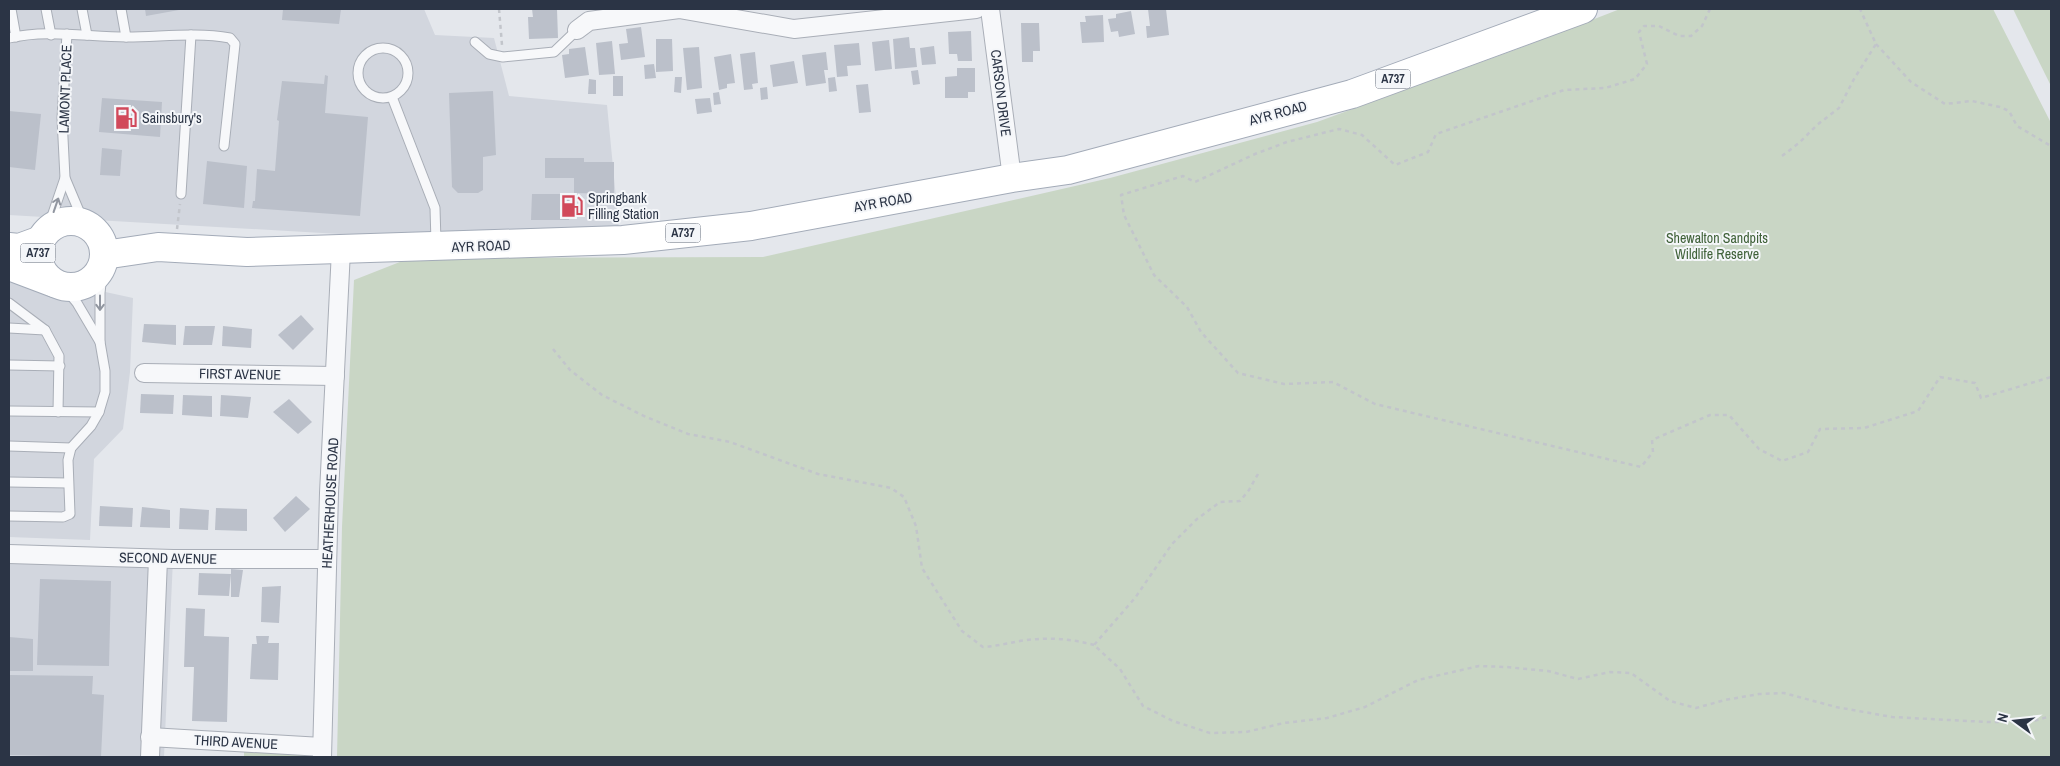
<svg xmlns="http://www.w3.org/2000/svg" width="2060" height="766" viewBox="0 0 2060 766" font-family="'Archivo Narrow',sans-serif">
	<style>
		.built { fill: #d2d6de }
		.green { fill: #c9d6c5 }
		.building { fill: #bbc0ca }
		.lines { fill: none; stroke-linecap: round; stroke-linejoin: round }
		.lane-casing { stroke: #a9aeb7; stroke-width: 11 }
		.street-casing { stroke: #a9aeb7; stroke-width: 20 }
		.primary-casing { stroke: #a3abb8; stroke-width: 30 }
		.path { stroke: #c2c5cb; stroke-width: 2.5; stroke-dasharray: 4 4; stroke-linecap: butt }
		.lane { stroke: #f7f8fa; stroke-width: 9 }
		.street { stroke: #f7f8fa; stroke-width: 18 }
		.primary { stroke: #fff; stroke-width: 28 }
		.oneway { stroke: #9196a0 }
		.labels { text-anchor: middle; stroke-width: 4; stroke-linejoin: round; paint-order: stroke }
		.shield { fill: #f4f6f9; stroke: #676e7b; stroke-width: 1 }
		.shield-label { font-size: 12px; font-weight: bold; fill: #2b3445 }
		.street-label { font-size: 14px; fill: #2b3445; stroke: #f4f6f9 }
		.poi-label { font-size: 14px; fill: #2b3445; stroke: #f4f6f9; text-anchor: start }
		.park-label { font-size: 14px; fill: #3f6138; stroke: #f4f6f9 }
	</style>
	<rect width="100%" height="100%" fill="#e4e7ec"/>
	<g class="built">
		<polygon points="9,9 424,9 435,35 494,38 509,96 607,105 619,229 391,237 9,215"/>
		<polygon points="9,271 133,298 130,372 123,429 94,459 90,540 9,537"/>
		<polygon points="9,557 173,559 164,757 9,757"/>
	</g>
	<g class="green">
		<polygon points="1620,9 1993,9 2051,123 2051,757 337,757 342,527 354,280 410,258 763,257 1110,178 1317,122 1520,48"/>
		<polygon points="2013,9 2051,9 2051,86"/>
		<polygon points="244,746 308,749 319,757 244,757"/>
	</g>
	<g class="building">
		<polygon points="145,9 179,9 179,10 146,16"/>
		<polygon points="283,9 341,9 339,24 282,20"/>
		<polygon points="532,9 557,9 558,38 529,39 528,17 533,17"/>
		<polygon points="1148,9 1166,9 1169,35 1147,38 1146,26 1150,26"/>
		<polygon points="1131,11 1135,34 1119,37 1118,31 1111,32 1108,19 1116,18 1116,14"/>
		<polygon points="1103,15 1104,42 1082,43 1080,22 1086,22 1085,16"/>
		<polygon points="1021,23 1039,23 1040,51 1033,51 1033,62 1022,62"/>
		<polygon points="641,27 645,57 621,60 619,44 628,43 626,29"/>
		<polygon points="971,31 972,61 958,61 957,54 949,54 948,32"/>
		<polygon points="909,37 910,48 915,48 917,67 895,69 893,39"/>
		<polygon points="656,39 672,39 673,71 656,72"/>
		<polygon points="889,40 892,69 875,71 872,42"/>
		<polygon points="612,41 615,74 599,75 596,43"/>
		<polygon points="859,43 861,65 847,66 848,76 837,77 834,45"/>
		<polygon points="934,46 936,64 922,65 920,48"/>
		<polygon points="585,47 589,75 565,78 562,55 569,54 569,49"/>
		<polygon points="699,47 702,88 687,90 683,48"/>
		<polygon points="755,52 758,83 752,84 753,89 744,90 740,54"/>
		<polygon points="826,52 828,70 824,70 826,83 806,86 802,55"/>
		<polygon points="731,54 735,83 727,84 727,88 719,90 714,57"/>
		<polygon points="794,61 798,83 773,87 770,65"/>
		<polygon points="654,64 656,78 645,79 644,65"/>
		<polygon points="957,68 975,68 975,92 968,92 968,98 945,98 945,77 957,76"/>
		<polygon points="918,70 920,84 913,85 911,71"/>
		<polygon points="325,75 328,76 325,113 368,117 360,216 252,208 253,201 255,201 257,169 275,171 279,121 277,120 282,81 324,84"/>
		<rect x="613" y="76" width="10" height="20"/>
		<polygon points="675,77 682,77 681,93 674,92"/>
		<polygon points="835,77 837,91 829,92 828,78"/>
		<polygon points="589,79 596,80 596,94 588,94"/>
		<polygon points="868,84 871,112 859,113 856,85"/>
		<polygon points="767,87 768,99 761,100 760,88"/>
		<polygon points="493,91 496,155 483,157 483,190 478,193 458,193 452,187 449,93"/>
		<polygon points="719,92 721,104 714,105 713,93"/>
		<polygon points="102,98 162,102 160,137 99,132"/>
		<polygon points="710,98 712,112 697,114 695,99"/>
		<polygon points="9,111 41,114 35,170 9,167"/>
		<polygon points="102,148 122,150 120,176 100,175"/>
		<polygon points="545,158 584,158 584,162 614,162 614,194 574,193 574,178 545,178"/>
		<polygon points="207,161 247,166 244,208 203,204"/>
		<polygon points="532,194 569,194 569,220 531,220"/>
		<polygon points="301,315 314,329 293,350 278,335"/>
		<polygon points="144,324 176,325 176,345 142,342"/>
		<polygon points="185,326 215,326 212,345 183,345"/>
		<polygon points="223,326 252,329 251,348 222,346"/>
		<polygon points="141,394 174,395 173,414 140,413"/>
		<polygon points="183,395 212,396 212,417 182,415"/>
		<polygon points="221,395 251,397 248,418 220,416"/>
		<polygon points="289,399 312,422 298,434 273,412"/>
		<polygon points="296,496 310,509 285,532 273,518"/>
		<polygon points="100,506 133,508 132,527 99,526"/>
		<polygon points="142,507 170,510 170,528 140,527"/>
		<polygon points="180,508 209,510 208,530 179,529"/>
		<polygon points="216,508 247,509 247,531 215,530"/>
		<polygon points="231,569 243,570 239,597 231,597"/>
		<polygon points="199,573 231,574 229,596 198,595"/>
		<polygon points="40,579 111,581 109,666 37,665"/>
		<polygon points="281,586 279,623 261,622 262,587"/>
		<polygon points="186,608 205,609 204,636 229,637 227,722 192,721 194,667 184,667"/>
		<polygon points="256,636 269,636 268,643 279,643 278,680 250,679 252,644 257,644"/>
		<polygon points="9,637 33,639 33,671 9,671"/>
		<polygon points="9,675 93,676 92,694 104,695 101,757 9,755"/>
	</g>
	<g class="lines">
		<defs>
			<g id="lane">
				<polyline points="11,9 16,37"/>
				<polyline points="46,9 51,35"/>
				<polyline points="82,9 87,35"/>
				<polyline points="121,9 126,37"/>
				<polyline points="67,34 62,118 65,178 84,223"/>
				<path d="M9,38C47,29 88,37 127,37C161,37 196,32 230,38L235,44L224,146"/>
				<polyline points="475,42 489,54 503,57 554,52 577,30"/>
				<circle cx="383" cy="73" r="25"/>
				<polyline points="392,97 435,208 436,242"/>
				<polyline points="181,194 191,35"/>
				<polyline points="47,231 65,178"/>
				<polyline points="63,286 77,303 100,342"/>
				<polyline points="9,303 45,330 59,356 58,412"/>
				<polyline points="9,328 45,330"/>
				<polyline points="9,365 60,366"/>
				<polyline points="9,411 99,412"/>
				<polyline points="9,446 71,448"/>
				<polyline points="9,482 68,483"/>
				<polyline points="9,516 63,517 70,514 68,460 71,448 91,426 99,412 105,392 105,371 100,342 100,293 103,265"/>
			</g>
			<g id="street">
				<polyline points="990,9 1012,178"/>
				<polyline points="577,30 589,21 679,9 794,29 976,9"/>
				<polyline points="144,373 335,376"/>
				<polyline points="9,554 173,559 327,559"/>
				<polyline points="150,737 322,747"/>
				<polyline points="150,757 158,559"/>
				<polyline points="322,757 329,493 341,250"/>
			</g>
			<g id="primary">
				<circle cx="71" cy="254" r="33"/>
				<polyline points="9,247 19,248 41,240"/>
				<polyline points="104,255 158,247 247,252 623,240 751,226 1012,178 1068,170 1352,94 1583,9"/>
				<polyline points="9,266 54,283"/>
			</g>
		</defs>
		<use href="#lane" class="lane-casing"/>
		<use href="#street" class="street-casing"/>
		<use href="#primary" class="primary-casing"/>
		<g class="path">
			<polyline points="499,9 502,45"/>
			<polyline points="1710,9 1702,26 1691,36 1679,36 1659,26 1644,26 1639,32 1647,64 1635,79 1605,88 1564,90 1436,134 1428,152 1395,165 1362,135 1339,129 1287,142 1255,154 1195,182 1183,176 1121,195 1124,215 1154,275 1187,307 1201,332 1238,373 1284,384 1333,382 1375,404 1641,467 1653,452 1652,440 1710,415 1729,415 1759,449 1782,461 1808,452 1820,429 1864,428 1918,411 1940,377 1975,383 1981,398 2051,377"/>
			<polyline points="1876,44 1911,82 1945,104 1972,101 2000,107 2009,111 2017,126 2051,146"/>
			<polyline points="1782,156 1799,143 1817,125 1839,108 1854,79 1876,44 1860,9"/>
			<polyline points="177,229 180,204"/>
			<path d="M553,349L570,370L602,395L644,416L688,434L730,442L818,474L891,488L904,497L916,526L922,568L962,631L983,647C999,646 1012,642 1027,640C1050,637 1072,639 1094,645"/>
			<polyline points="1258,474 1249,490 1240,501 1220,502 1197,519 1172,544 1135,598 1094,645 1120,669 1143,706 1173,721 1210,733 1246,732 1284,723 1327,718 1365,707 1418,680 1479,666 1506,667 1548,671 1578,679 1610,672 1631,673 1670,701 1696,708 1725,700 1759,694 1784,693 1836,707 1892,717 1987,722 2030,722 2051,716"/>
		</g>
		<use href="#lane" class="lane"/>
		<use href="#street" class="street"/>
		<use href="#primary" class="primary"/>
	</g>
	<defs><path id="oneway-shaft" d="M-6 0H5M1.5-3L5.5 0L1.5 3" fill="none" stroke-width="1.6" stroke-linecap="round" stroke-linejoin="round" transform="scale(1.25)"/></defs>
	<g class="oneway">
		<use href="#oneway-shaft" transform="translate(56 205) rotate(-71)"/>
		<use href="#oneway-shaft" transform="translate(100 303) rotate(90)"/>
	</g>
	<defs>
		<symbol id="fuel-bare" viewBox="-9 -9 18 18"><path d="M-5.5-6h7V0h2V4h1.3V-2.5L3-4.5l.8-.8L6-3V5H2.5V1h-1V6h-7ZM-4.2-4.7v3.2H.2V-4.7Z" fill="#d1495b" stroke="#f4f6f9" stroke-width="2.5" paint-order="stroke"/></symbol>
	</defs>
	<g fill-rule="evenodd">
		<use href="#fuel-bare" x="110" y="102" width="32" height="32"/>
		<use href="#fuel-bare" x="556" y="190" width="32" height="32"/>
	</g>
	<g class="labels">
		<g class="shield">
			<rect x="1375.5" y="69.5" width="35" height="19" rx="4"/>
			<rect x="665.5" y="223.5" width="35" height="19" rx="4"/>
			<rect x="20.5" y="243.5" width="35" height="19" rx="4"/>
		</g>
		<g class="shield-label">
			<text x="1393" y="83">A737</text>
			<text x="683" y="237">A737</text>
			<text x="38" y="257">A737</text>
		</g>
		<g class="street-label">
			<text transform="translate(65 89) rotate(-88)" y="5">LAMONT PLACE</text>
			<text transform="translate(1001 93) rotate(83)" y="5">CARSON DRIVE</text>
			<text transform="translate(1278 113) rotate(-15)" y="5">AYR ROAD</text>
			<text transform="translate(883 202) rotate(-10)" y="5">AYR ROAD</text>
			<text transform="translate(481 246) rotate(-2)" y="5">AYR ROAD</text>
			<text transform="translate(240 374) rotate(1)" y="5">FIRST AVENUE</text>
			<text transform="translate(330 503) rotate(-87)" y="5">HEATHERHOUSE ROAD</text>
			<text transform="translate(168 558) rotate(1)" y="5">SECOND AVENUE</text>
			<text transform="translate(236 742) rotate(3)" y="5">THIRD AVENUE</text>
		</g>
		<g class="poi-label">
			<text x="142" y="123">Sainsbury's</text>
			<text x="588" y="203">Springbank<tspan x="588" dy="16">Filling Station</tspan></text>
		</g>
		<g class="park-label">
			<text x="1717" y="243">Shewalton Sandpits<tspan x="1717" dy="16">Wildlife Reserve</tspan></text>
		</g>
	</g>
	<rect width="2060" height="766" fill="none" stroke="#2b3445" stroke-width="20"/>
	<g transform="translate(2015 721) rotate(285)" stroke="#f4f6f9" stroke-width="4" paint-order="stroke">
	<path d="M0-4L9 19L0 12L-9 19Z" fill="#2b3445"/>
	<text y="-8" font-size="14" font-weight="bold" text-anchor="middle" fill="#2b3445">N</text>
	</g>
</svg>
